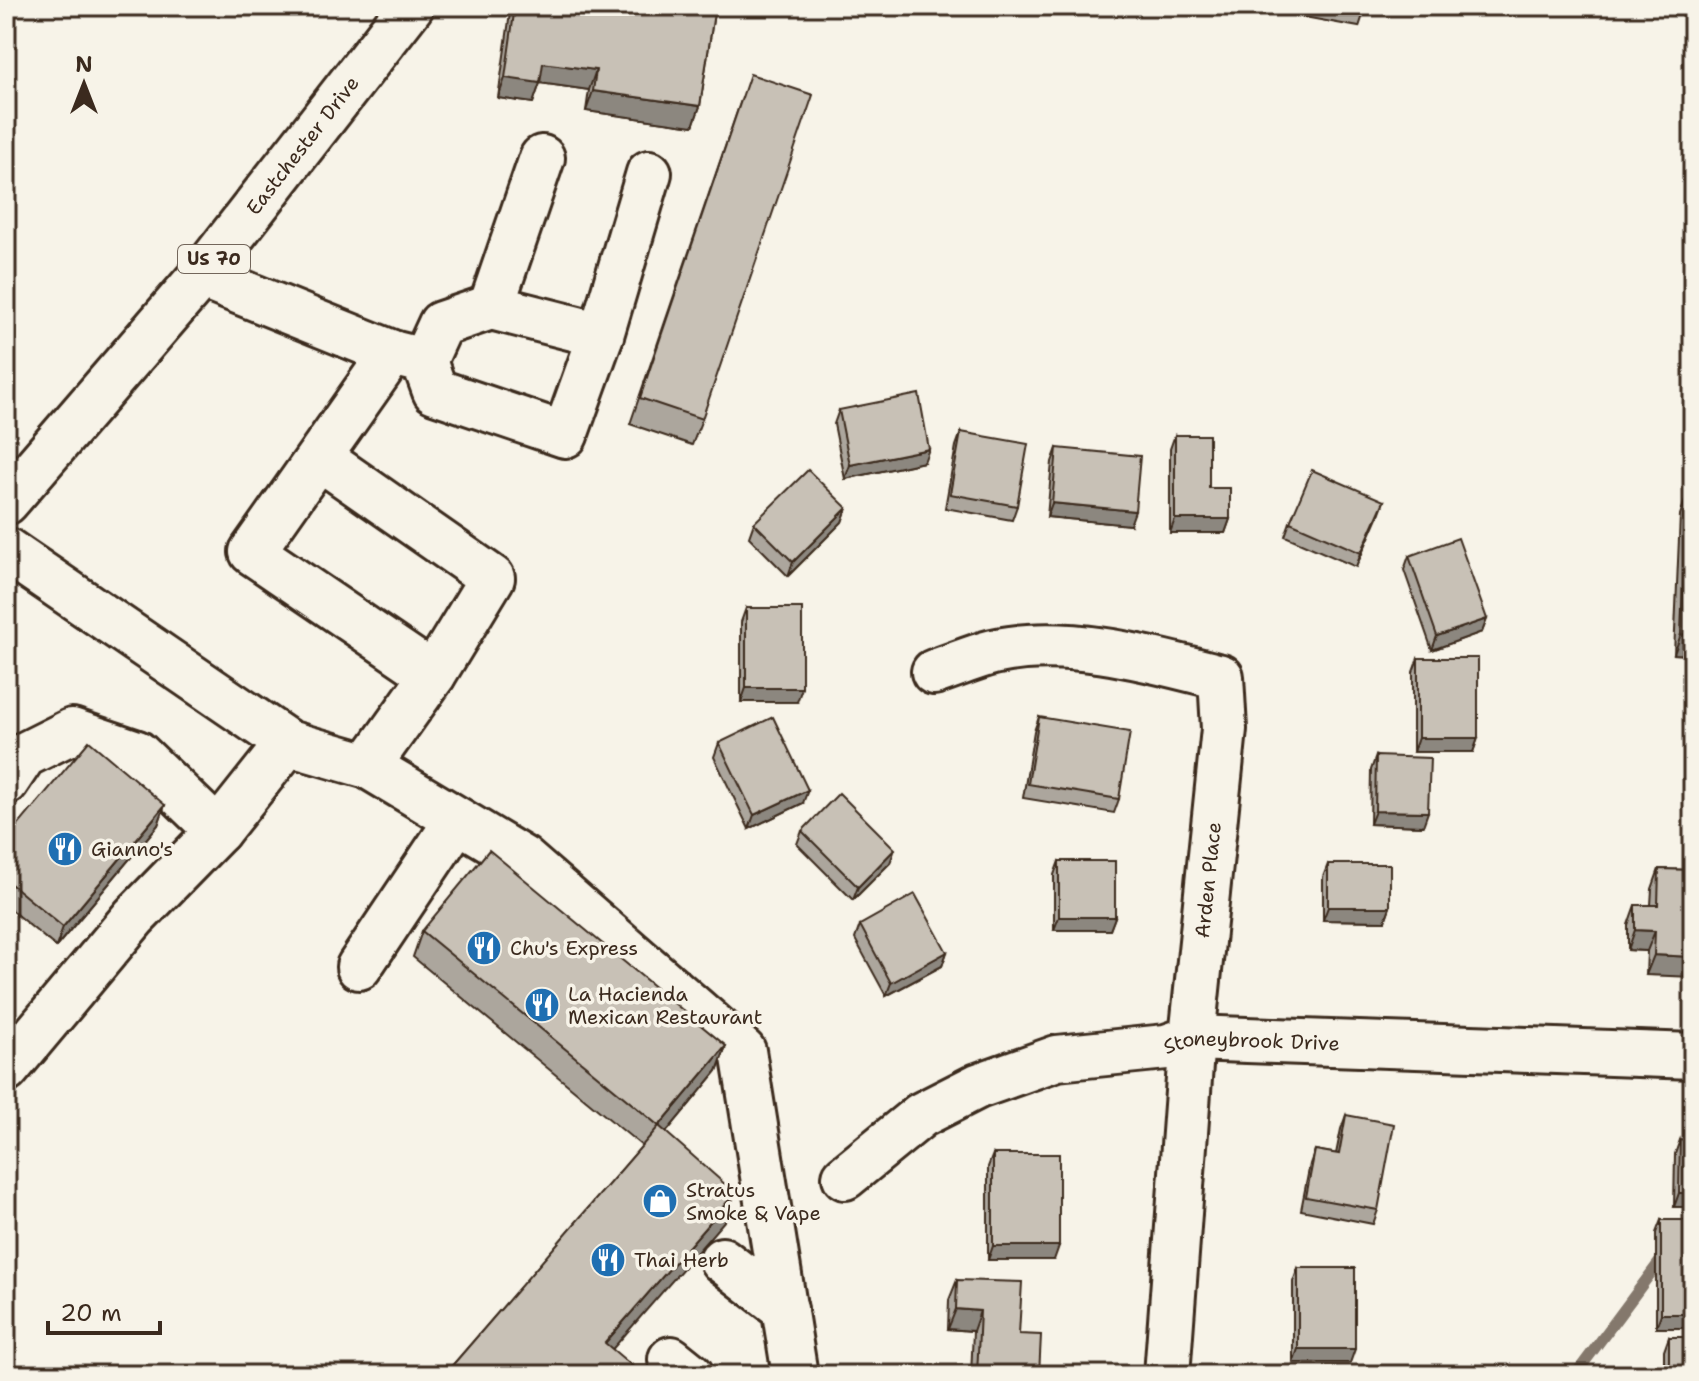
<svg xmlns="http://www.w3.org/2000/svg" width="1699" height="1381" viewBox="0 0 1699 1381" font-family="'Shantell Sans',sans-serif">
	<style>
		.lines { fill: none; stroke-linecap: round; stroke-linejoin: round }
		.stream { stroke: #84786c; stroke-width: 11 }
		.minor-casing { stroke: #3b2a1e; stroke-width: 50 }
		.major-casing { stroke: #3b2a1e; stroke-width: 50 }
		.minor { stroke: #f7f3e8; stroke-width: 44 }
		.major { stroke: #f7f3e8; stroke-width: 44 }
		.wall { fill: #aca69d; stroke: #3b2a1e; stroke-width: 2 }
		.shaded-wall { fill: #8c877f; stroke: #3b2a1e; stroke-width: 2 }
		.building { fill: #c8c1b6; stroke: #3b2a1e; stroke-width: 2 }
		.labels { text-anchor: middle; stroke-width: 7; stroke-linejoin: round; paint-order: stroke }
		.shield { fill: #f7f3e8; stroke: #73665b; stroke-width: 2 }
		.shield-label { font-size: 18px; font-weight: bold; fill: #3b2a1e }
		.street-label { font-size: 20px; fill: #3b2a1e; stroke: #f7f3e8 }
		.poi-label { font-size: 20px; fill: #3b2a1e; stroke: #f7f3e8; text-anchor: start }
	</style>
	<rect width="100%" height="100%" fill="#f7f3e8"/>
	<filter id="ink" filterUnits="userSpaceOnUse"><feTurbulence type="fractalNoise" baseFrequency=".0125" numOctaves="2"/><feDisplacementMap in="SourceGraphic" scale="16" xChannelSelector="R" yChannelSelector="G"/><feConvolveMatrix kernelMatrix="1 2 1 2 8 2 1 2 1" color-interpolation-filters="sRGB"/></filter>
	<g filter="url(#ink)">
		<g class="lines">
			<polyline class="stream" points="1575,1375 1663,1257"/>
			<defs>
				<g id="minor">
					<polyline points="201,276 392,353 424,361 435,391 565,435 601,335 649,173"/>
					<polyline points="491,307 542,158"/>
					<polyline points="392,353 252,552 433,675"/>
					<polyline points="424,361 441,324 491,307 601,335"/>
					<polyline points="320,458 492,578 433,675 368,766"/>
					<polyline points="6,550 288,743 218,831 134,917 6,1070"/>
					<path d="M934,672C953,666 973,657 993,652C1066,635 1151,659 1221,677L1224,729L1192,1038L1167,1375"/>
					<polyline points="288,743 368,766 523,859 743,1051 795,1375"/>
					<polyline points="6,782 24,755 72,731 137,753 218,831"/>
					<polyline points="359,967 456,822"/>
					<path id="s1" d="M845,1177L921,1115L978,1086L1057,1058L1166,1047L1192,1038L1693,1056"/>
					<polyline points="722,1260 785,1309"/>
					<polyline points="671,1359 691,1375"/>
				</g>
				<g id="major">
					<path id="s2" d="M6,502L201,276L411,6"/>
				</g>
			</defs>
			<use href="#minor" class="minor-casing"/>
			<use href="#major" class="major-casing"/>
			<use href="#minor" class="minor"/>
			<use href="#major" class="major"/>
		</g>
		<g class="wall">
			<polygon points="511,6 715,6 700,106 693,126 586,111 589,90 540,83 533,103 498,98"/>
			<polygon points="1245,6 1366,6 1359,27"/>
			<polygon points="741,100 702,419 692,445 630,424"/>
			<polygon points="839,410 924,462 845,479 834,424"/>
			<polygon points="961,432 1017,506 1012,520 945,508 956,446"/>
			<polygon points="1175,435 1230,519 1225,533 1170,533 1170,449"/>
			<polygon points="1057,448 1130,525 1047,517 1052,462"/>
			<polygon points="1687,495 1693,495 1693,655 1674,654 1680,515"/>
			<polygon points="1384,501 1356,567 1285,536 1290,522"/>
			<polygon points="847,508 842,522 788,576 749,537 754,523"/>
			<polygon points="1409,556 1487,619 1482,632 1432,650 1404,570"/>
			<polygon points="746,608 797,702 741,702 741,622"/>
			<polygon points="1418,658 1478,738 1473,752 1413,752 1413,672"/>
			<polygon points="1039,717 1119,799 1114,813 1023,798 1034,731"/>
			<polygon points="719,743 803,803 749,829 714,757"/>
			<polygon points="1376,756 1423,826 1370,824 1371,770"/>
			<polygon points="165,805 158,825 56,947 6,906 6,840"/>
			<polygon points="802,831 890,863 853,900 797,844"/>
			<polygon points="1059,861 1115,917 1110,930 1054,930 1054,875"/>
			<polygon points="1328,864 1390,907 1385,921 1323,920 1323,877"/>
			<polygon points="1659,869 1693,870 1646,975 1647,951 1628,950 1628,925 1635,905 1651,905 1652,889"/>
			<polygon points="860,925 947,952 942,966 886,996 855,939"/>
			<polygon points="422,931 726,1046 717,1071 666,1132 726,1219 444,1375 642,1146 413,957"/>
			<polygon points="1346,1115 1378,1210 1373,1224 1301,1210 1310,1164 1315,1150 1336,1154 1341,1129"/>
			<polygon points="1680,1140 1693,1207 1674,1207 1675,1154"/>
			<polygon points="993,1154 1054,1260 988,1260 988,1167"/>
			<polygon points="1661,1220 1693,1328 1656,1328 1656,1233"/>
			<polygon points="1298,1268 1350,1363 1293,1363 1293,1282"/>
			<polygon points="957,1280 1019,1334 1039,1375 971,1375 973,1331 948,1329 949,1300"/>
			<polygon points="1669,1337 1693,1375 1664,1375 1664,1351"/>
		</g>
		<g class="shaded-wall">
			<polygon points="543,63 596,70 589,90 540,83 533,103 498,98 505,78"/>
			<polygon points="593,91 700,106 693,126 586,111"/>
			<polygon points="929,449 924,462 845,479 850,465"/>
			<polygon points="1384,501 1379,515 1356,567 1361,553"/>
			<polygon points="1052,503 1135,511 1130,525 1047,517"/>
			<polygon points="847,508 842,522 788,576 793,562"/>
			<polygon points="1175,519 1230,519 1225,533 1170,533"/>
			<polygon points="1487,619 1482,632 1432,650 1437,636"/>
			<polygon points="1681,634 1693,635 1693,655 1674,654"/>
			<polygon points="746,688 802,688 797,702 741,702"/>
			<polygon points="1418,738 1478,738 1473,752 1413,752"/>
			<polygon points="808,790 803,803 749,829 754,815"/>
			<polygon points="165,805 158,825 56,947 63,927"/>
			<polygon points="1375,811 1428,812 1423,826 1370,824"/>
			<polygon points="895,849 890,863 853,900 858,887"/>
			<polygon points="1328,907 1390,907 1385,921 1323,920"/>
			<polygon points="1059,917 1115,917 1110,930 1054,930"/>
			<polygon points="1635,930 1655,931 1647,951 1628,950"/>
			<polygon points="947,952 942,966 886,996 891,983"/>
			<polygon points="1654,955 1693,957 1693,977 1646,975"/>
			<polygon points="726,1046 717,1071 650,1152 659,1126"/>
			<polygon points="735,1193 726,1219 595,1369 605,1343"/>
			<polygon points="1679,1193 1693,1193 1693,1207 1674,1207"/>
			<polygon points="993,1246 1059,1246 1054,1260 988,1260"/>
			<polygon points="956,1309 980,1311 973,1331 948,1329"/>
			<polygon points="1661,1314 1693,1314 1693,1328 1656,1328"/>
			<polygon points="1298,1349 1355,1349 1350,1363 1293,1363"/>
		</g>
		<g class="building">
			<polygon points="515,6 715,6 700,106 593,91 596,70 543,63 540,83 505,78"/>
			<polygon points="750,74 813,95 702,419 640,398"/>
			<polygon points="919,394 929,449 850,465 839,410"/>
			<polygon points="961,432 1028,444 1017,506 950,494"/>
			<polygon points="1175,435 1209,435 1209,488 1230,488 1230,519 1175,519"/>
			<polygon points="1057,448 1140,456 1135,511 1052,503"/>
			<polygon points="808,470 847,508 793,562 754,523"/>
			<polygon points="1312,470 1384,501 1361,553 1290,522"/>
			<polygon points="1687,495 1693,495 1693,635 1681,634"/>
			<polygon points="1458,538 1487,619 1437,636 1409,556"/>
			<rect x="746" y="608" width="56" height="80"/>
			<rect x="1418" y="658" width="60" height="80"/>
			<polygon points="773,717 808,790 754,815 719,743"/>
			<polygon points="1039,717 1130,732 1119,799 1028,784"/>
			<polygon points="89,741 165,805 63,927 6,880 6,840"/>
			<polygon points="1376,756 1430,758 1428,812 1375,811"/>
			<polygon points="839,793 895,849 858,887 802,831"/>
			<polygon points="489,850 726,1046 659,1126 422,931"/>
			<rect x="1059" y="861" width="56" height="56"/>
			<rect x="1328" y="864" width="62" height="43"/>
			<polygon points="1659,869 1693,870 1693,957 1654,955 1655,931 1635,930 1635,905 1658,905"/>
			<polygon points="915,894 947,952 891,983 860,925"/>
			<polygon points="1346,1115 1394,1124 1378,1210 1306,1197 1315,1150 1339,1154"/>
			<polygon points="659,1126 735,1193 605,1343 643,1375 444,1375"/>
			<polygon points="1680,1140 1693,1141 1693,1193 1679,1193"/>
			<rect x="993" y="1154" width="66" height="92"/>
			<rect x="1661" y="1220" width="32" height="94"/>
			<rect x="1298" y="1268" width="57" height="81"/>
			<polygon points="957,1280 1022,1282 1019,1334 1041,1335 1039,1375 977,1375 980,1311 956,1309"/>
			<rect x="1669" y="1337" width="24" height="38"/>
		</g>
	</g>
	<defs>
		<symbol id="restaurant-disc" viewBox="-11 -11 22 22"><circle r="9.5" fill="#1f6fb2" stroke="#f7f3e8"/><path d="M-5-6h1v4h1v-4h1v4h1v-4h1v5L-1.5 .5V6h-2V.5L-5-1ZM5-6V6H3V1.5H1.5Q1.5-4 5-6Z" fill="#fff"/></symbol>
		<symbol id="shop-disc" viewBox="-11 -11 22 22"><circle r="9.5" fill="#1f6fb2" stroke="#f7f3e8"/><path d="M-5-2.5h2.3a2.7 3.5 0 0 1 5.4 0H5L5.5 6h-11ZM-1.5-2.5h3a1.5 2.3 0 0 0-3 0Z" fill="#fff"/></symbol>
	</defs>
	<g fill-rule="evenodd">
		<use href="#restaurant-disc" x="45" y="829" width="40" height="40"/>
		<use href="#restaurant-disc" x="464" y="928" width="40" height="40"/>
		<use href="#restaurant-disc" x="522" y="985" width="40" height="40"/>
		<use href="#shop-disc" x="640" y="1181" width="40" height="40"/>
		<use href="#restaurant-disc" x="588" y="1240" width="40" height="40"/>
	</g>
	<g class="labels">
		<rect class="shield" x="178" y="245" width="72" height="28" rx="6"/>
		<g class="shield-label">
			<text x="214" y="265">US 70</text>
		</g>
		<g class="street-label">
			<text dy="7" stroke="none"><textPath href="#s2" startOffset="464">Eastchester Drive</textPath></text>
			<text transform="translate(1208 880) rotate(-84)" y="7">Arden Place</text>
			<text dy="7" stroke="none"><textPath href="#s1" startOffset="442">Stoneybrook Drive</textPath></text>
		</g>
		<g class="poi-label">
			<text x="91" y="856">Gianno's</text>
			<text x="510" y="955">Chu's Express</text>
			<text x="568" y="1001">La Hacienda<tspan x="568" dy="23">Mexican Restaurant</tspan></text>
			<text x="686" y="1197">Stratus<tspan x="686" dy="23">Smoke &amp; Vape</tspan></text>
			<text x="634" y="1267">Thai Herb</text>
		</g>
	</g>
	<rect width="1699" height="1381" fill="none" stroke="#f7f3e8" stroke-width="32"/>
	<rect x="16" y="16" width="1667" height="1349" fill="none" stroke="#3b2a1e" stroke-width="3" filter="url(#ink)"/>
	<g transform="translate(84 84)" stroke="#f7f3e8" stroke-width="6" paint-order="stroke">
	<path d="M0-6L14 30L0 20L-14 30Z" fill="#3b2a1e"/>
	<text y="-12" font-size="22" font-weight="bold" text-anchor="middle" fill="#3b2a1e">N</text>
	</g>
	<path d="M48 1321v12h112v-12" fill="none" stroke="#3b2a1e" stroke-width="4"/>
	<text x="60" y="1321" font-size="24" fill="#3b2a1e" stroke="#f7f3e8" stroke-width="6" paint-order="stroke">20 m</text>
</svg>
